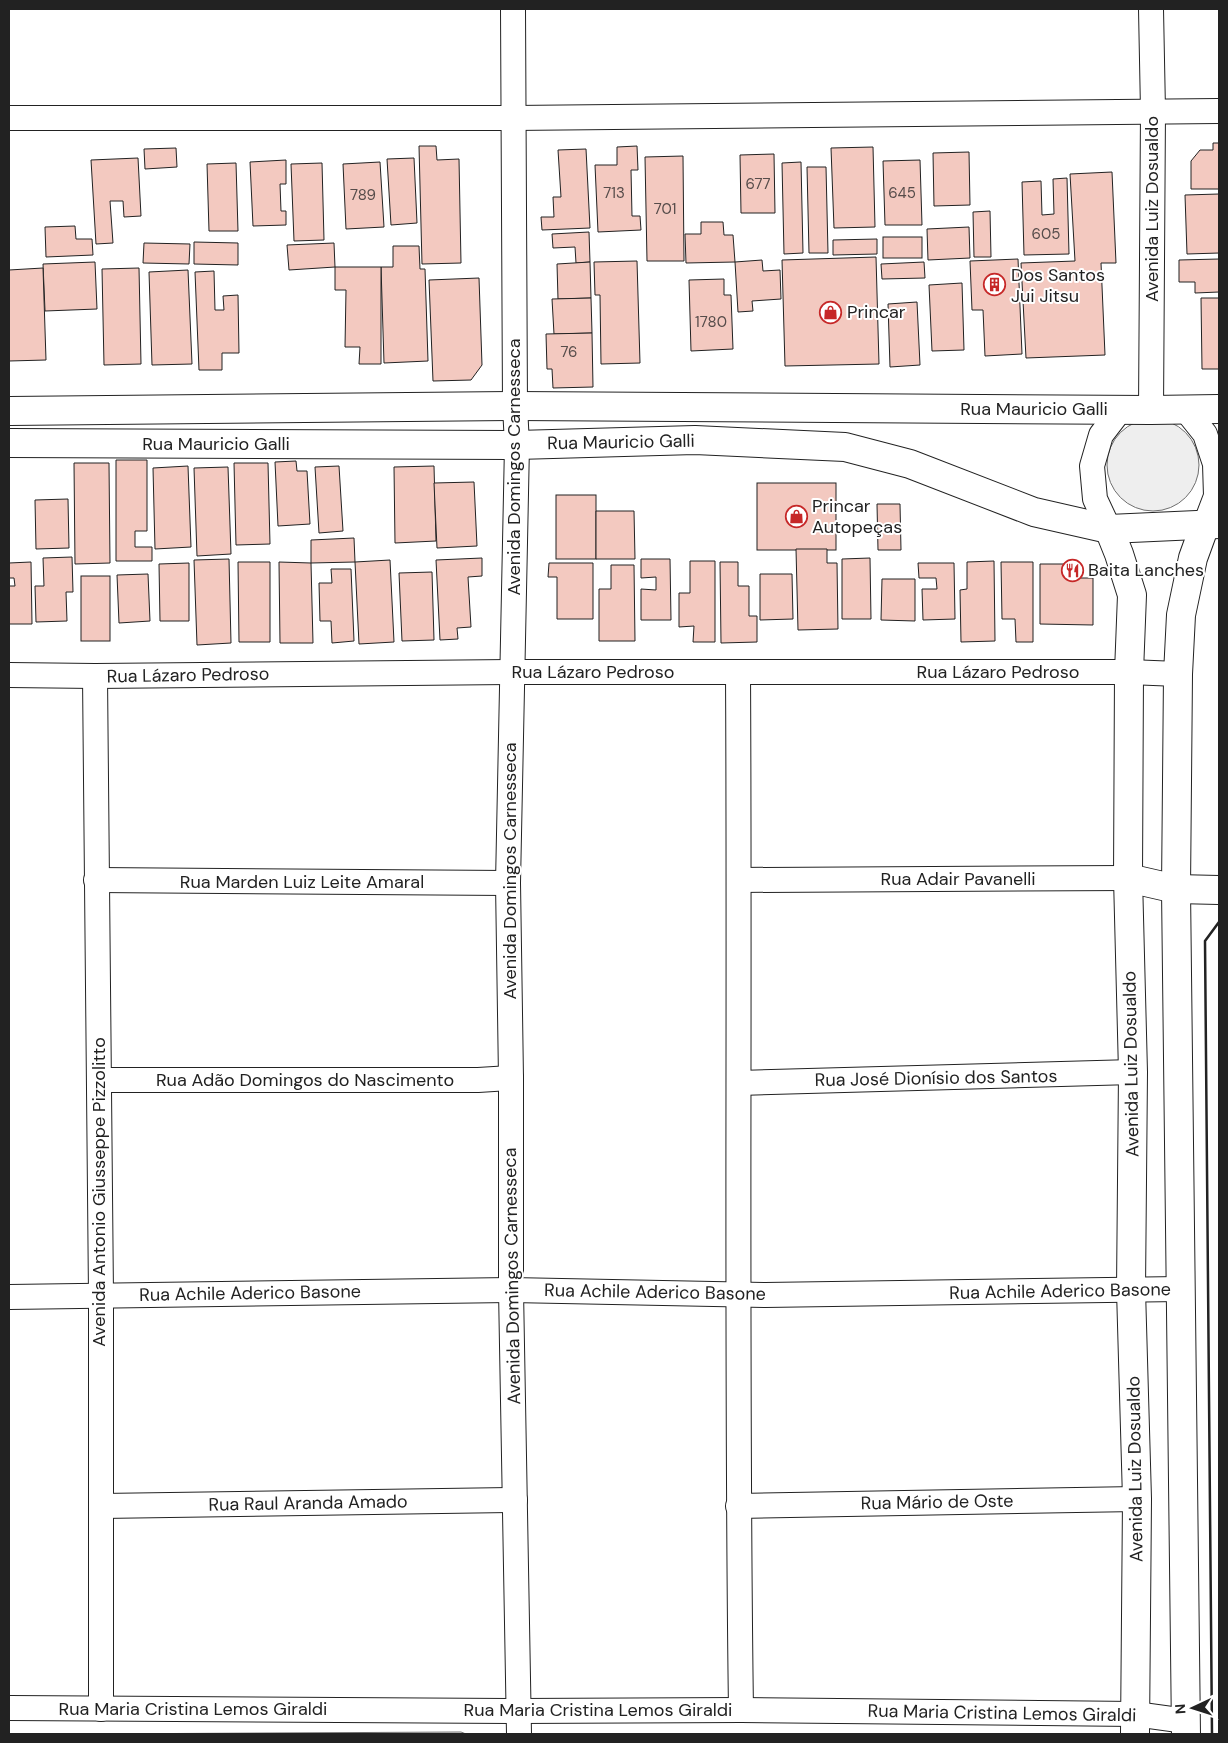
<svg xmlns="http://www.w3.org/2000/svg" width="1228" height="1743" viewBox="0 0 1228 1743" font-family="'DM Sans',sans-serif">
	<style>
		.green { fill: #eee; stroke: #6f6f6f }
		.building { fill: #f3c9c0; stroke: #222 }
		.lines { fill: none; stroke-linecap: round; stroke-linejoin: round }
		.minor-casing { stroke: #222; stroke-width: 26 }
		.tertiary-casing { stroke: #222; stroke-width: 30 }
		.primary-casing { stroke: #222; stroke-width: 30 }
		.minor { stroke: #fff; stroke-width: 24 }
		.tertiary { stroke: #fff; stroke-width: 28 }
		.primary { stroke: #fff; stroke-width: 28 }
		.wall { stroke: #222; stroke-width: 2.5 }
		.labels { text-anchor: middle; stroke-width: 4; stroke-linejoin: round; paint-order: stroke }
		.number-label { font-size: 15px; fill: #564c4a }
		.street-label { font-size: 18px; fill: #222; stroke: #fff }
		.poi-label { font-size: 18px; fill: #222; stroke: #fff; text-anchor: start }
	</style>
	<rect width="100%" height="100%" fill="#fff"/>
	<g class="green">
		<circle cx="1153" cy="465" r="46"/>
		<polygon points="461,1732 466,1734 77,1734"/>
	</g>
	<g class="building">
		<polygon points="1213,143 1219,143 1219,189 1191,189 1191,161 1200,150 1213,150"/>
		<polygon points="419,146 436,146 437,160 459,159 461,263 422,264"/>
		<polygon points="637,146 638,170 631,170 632,216 640,216 641,230 598,232 595,165 617,165 617,147"/>
		<polygon points="873,147 875,227 834,228 831,148"/>
		<polygon points="176,148 177,167 145,169 144,149"/>
		<polygon points="586,149 590,228 542,230 541,217 554,217 553,197 561,197 558,150"/>
		<polygon points="969,152 970,205 934,206 933,153"/>
		<polygon points="774,154 775,213 741,213 740,155"/>
		<polygon points="683,156 684,261 647,261 645,157"/>
		<polygon points="138,158 141,216 124,217 123,201 110,201 113,243 96,244 91,160"/>
		<polygon points="414,158 417,223 391,225 387,159"/>
		<polygon points="286,160 286,184 280,184 281,211 286,211 286,225 253,226 250,162"/>
		<polygon points="920,160 922,225 885,225 883,161"/>
		<polygon points="380,162 384,227 346,229 343,164"/>
		<polygon points="801,162 803,253 784,254 782,163"/>
		<polygon points="236,163 238,231 209,231 207,164"/>
		<polygon points="322,163 324,240 294,241 291,164"/>
		<polygon points="807,167 826,167 828,253 809,253"/>
		<polygon points="1112,172 1116,263 1101,263 1105,355 1026,358 1021,263 1075,261 1070,174"/>
		<polygon points="1067,178 1069,254 1024,255 1022,182 1041,181 1042,215 1054,214 1053,179"/>
		<polygon points="1219,194 1219,253 1187,254 1185,195"/>
		<polygon points="990,211 991,257 974,257 973,212"/>
		<polygon points="701,222 723,222 724,235 733,235 735,262 686,263 685,234 701,234"/>
		<polygon points="75,226 76,239 92,239 93,255 46,257 45,227"/>
		<polygon points="969,227 970,258 928,260 927,229"/>
		<polygon points="589,232 590,262 576,263 575,247 553,248 552,234"/>
		<rect x="883" y="237" width="39" height="21"/>
		<polygon points="877,239 877,254 833,255 833,240"/>
		<polygon points="194,242 238,243 238,265 194,264"/>
		<polygon points="144,243 190,244 189,264 143,263"/>
		<polygon points="334,243 335,267 289,270 287,245"/>
		<polygon points="393,246 419,246 420,269 425,269 428,361 384,363 381,267 393,267"/>
		<polygon points="876,257 879,364 785,366 782,260"/>
		<polygon points="1018,259 1022,354 985,356 983,310 972,310 970,261"/>
		<polygon points="1219,259 1219,292 1195,293 1195,282 1179,282 1179,260"/>
		<polygon points="762,260 763,271 780,270 781,299 752,301 753,311 738,312 735,262"/>
		<polygon points="637,261 640,363 601,364 600,295 595,295 594,262"/>
		<polygon points="95,262 97,309 45,311 43,264"/>
		<polygon points="590,262 591,298 558,299 557,264"/>
		<polygon points="924,262 925,278 882,279 881,264"/>
		<polygon points="335,267 381,267 381,364 359,364 360,347 345,347 346,290 335,290"/>
		<polygon points="43,268 46,360 9,361 9,270"/>
		<polygon points="139,268 141,364 104,365 102,269"/>
		<polygon points="188,270 192,364 152,365 149,272"/>
		<polygon points="214,271 215,310 224,310 223,296 238,295 239,353 222,353 222,370 199,370 195,272"/>
		<polygon points="479,278 482,365 471,380 433,381 429,280"/>
		<polygon points="724,279 724,295 731,295 733,349 691,351 689,280"/>
		<polygon points="962,283 964,350 932,351 929,285"/>
		<polygon points="591,298 592,333 554,334 552,299"/>
		<polygon points="1201,298 1219,298 1219,369 1202,369"/>
		<polygon points="917,302 920,365 890,367 888,304"/>
		<polygon points="592,333 593,387 553,388 552,369 547,369 546,334"/>
		<polygon points="116,460 147,460 147,531 135,531 135,547 152,547 152,561 116,561"/>
		<polygon points="296,461 297,471 307,471 310,524 278,526 275,462"/>
		<polygon points="74,463 109,463 110,563 75,564"/>
		<polygon points="234,463 268,463 270,544 236,545"/>
		<polygon points="188,466 191,547 155,549 153,468"/>
		<polygon points="339,466 343,531 319,533 315,467"/>
		<polygon points="434,466 436,541 395,543 394,467"/>
		<polygon points="228,467 231,554 197,556 194,468"/>
		<polygon points="474,482 477,546 437,548 434,483"/>
		<rect x="757" y="483" width="79" height="67"/>
		<rect x="556" y="495" width="40" height="64"/>
		<polygon points="68,499 69,548 36,549 35,500"/>
		<polygon points="877,504 900,504 901,550 878,550"/>
		<polygon points="596,511 634,511 635,559 596,559"/>
		<polygon points="354,538 355,562 311,563 311,540"/>
		<polygon points="796,549 827,549 827,563 837,563 838,629 798,630"/>
		<polygon points="72,557 73,592 66,592 67,621 36,622 35,586 44,586 43,558"/>
		<polygon points="482,558 482,576 468,577 471,627 457,628 458,639 440,640 436,560"/>
		<polygon points="870,558 871,619 842,619 842,559"/>
		<polygon points="229,559 231,643 197,645 194,560"/>
		<polygon points="641,559 670,559 671,620 641,620 641,589 656,590 656,577 641,578"/>
		<polygon points="390,560 394,642 359,644 355,562"/>
		<polygon points="690,561 715,561 715,642 693,642 694,626 679,627 679,593 690,593"/>
		<polygon points="994,561 995,641 961,642 960,590 967,589 967,562"/>
		<polygon points="31,562 32,624 9,624 9,586 15,586 14,578 9,578 9,563"/>
		<polygon points="238,562 270,562 270,642 239,642"/>
		<polygon points="279,562 311,563 313,643 280,643"/>
		<polygon points="720,562 738,562 738,586 749,586 749,616 757,616 757,642 721,643"/>
		<polygon points="1001,562 1033,562 1033,642 1016,642 1015,619 1002,619"/>
		<polygon points="189,563 189,621 160,621 159,564"/>
		<polygon points="549,563 593,563 593,619 557,619 557,577 548,577"/>
		<polygon points="918,563 954,563 955,619 923,620 922,589 937,589 936,578 919,578"/>
		<polygon points="1040,564 1080,564 1080,578 1093,578 1093,625 1040,624"/>
		<polygon points="611,565 634,565 635,641 599,641 599,589 611,589"/>
		<polygon points="331,569 351,569 354,641 332,643 331,621 320,621 319,583 332,583"/>
		<polygon points="432,572 434,640 402,641 399,573"/>
		<polygon points="148,574 150,621 119,623 117,575"/>
		<polygon points="760,574 792,574 793,619 760,620"/>
		<rect x="81" y="576" width="29" height="65"/>
		<polygon points="882,579 915,579 915,621 881,620"/>
	</g>
	<g class="lines">
		<defs>
			<g id="minor">
				<polyline points="513,9 515,406 517,445 508,883 511,1078 511,1290 519,1734"/>
				<polyline points="9,118 513,118 1219,111"/>
				<polyline points="1185,409 1205,434 1215,464 1216,496 1205,525"/>
				<polyline points="1151,410 1153,111 1151,9"/>
				<polyline points="1109,529 1095,499 1092,466 1101,435 1121,409"/>
				<path d="M738,673C740,1019 736,1364 741,1710"/>
				<polyline points="9,675 95,676 512,672 1129,672 1178,674"/>
				<polyline points="95,676 101,1296 101,1709"/>
				<polyline points="96,880 508,883"/>
				<polyline points="739,880 1128,878"/>
				<polyline points="99,1080 478,1080 511,1078"/>
				<polyline points="739,1083 1133,1072"/>
				<polyline points="9,1297 511,1290 765,1295 1180,1289"/>
				<polyline points="101,1506 515,1500"/>
				<polyline points="738,1506 1137,1499"/>
				<polyline points="9,1708 519,1711 741,1710 1135,1714 1186,1721"/>
			</g>
			<g id="tertiary">
				<polyline points="1109,529 1119,554 1132,595 1129,672 1128,878 1133,1072 1131,1290 1137,1499 1135,1734"/>
				<polyline points="1128,878 1176,889 1219,890"/>
				<polyline points="1186,1734 1176,889 1178,674 1181,615 1193,558 1205,525"/>
			</g>
			<g id="primary">
				<polyline points="9,411 515,406 1151,410 1219,409"/>
				<polyline points="9,443 517,445 695,440 845,447 910,464 1034,512 1109,529 1219,524"/>
			</g>
		</defs>
		<use href="#minor" class="minor-casing"/>
		<use href="#tertiary" class="tertiary-casing"/>
		<use href="#primary" class="primary-casing"/>
		<use href="#minor" class="minor"/>
		<use href="#tertiary" class="tertiary"/>
		<use href="#primary" class="primary"/>
		<polyline class="wall" points="1212,1734 1205,941 1219,922"/>
	</g>
	<defs>
		<symbol id="building-ring" viewBox="-11 -11 22 22"><circle r="9.5" fill="#fff" stroke="#c62828" stroke-width="1.5"/><path d="M-4-6H4V6H1V3H-1V6H-4ZM-2.5-4.3h1.7v1.8h-1.7ZM.8-4.3h1.7v1.8H.8ZM-2.5-1h1.7V.8h-1.7ZM.8-1h1.7V.8H.8Z" fill="#c62828"/></symbol>
		<symbol id="shop-ring" viewBox="-11 -11 22 22"><circle r="9.5" fill="#fff" stroke="#c62828" stroke-width="1.5"/><path d="M-5-2.5h2.3a2.7 3.5 0 0 1 5.4 0H5L5.5 6h-11ZM-1.5-2.5h3a1.5 2.3 0 0 0-3 0Z" fill="#c62828"/></symbol>
		<symbol id="restaurant-ring" viewBox="-11 -11 22 22"><circle r="9.5" fill="#fff" stroke="#c62828" stroke-width="1.5"/><path d="M-5-6h1v4h1v-4h1v4h1v-4h1v5L-1.5 .5V6h-2V.5L-5-1ZM5-6V6H3V1.5H1.5Q1.5-4 5-6Z" fill="#c62828"/></symbol>
	</defs>
	<g fill-rule="evenodd">
		<use href="#building-ring" x="982" y="272" width="25" height="25"/>
		<use href="#shop-ring" x="818" y="300" width="25" height="25"/>
		<use href="#shop-ring" x="784" y="504" width="25" height="25"/>
		<use href="#restaurant-ring" x="1060" y="558" width="25" height="25"/>
	</g>
	<g class="labels">
		<g class="number-label">
			<text x="758" y="189">677</text>
			<text x="614" y="198">713</text>
			<text x="902" y="198">645</text>
			<text x="363" y="200">789</text>
			<text x="665" y="214">701</text>
			<text x="1046" y="239">605</text>
			<text x="711" y="327">1780</text>
			<text x="569" y="357">76</text>
		</g>
		<g class="street-label">
			<text transform="translate(1152 209) rotate(-90)" y="6">Avenida Luiz Dosualdo</text>
			<text x="1034" y="415">Rua Mauricio Galli</text>
			<text transform="translate(621 442) rotate(-1)" y="6">Rua Mauricio Galli</text>
			<text x="216" y="450">Rua Mauricio Galli</text>
			<text transform="translate(514 467) rotate(-90)" y="6">Avenida Domingos Carnesseca</text>
			<text x="593" y="678">Rua Lázaro Pedroso</text>
			<text x="998" y="678">Rua Lázaro Pedroso</text>
			<text transform="translate(188 675) rotate(-1)" y="6">Rua Lázaro Pedroso</text>
			<text transform="translate(510 871) rotate(-90)" y="6">Avenida Domingos Carnesseca</text>
			<text x="958" y="885">Rua Adair Pavanelli</text>
			<text x="302" y="888">Rua Marden Luiz Leite Amaral</text>
			<text transform="translate(1131 1064) rotate(-91)" y="6">Avenida Luiz Dosualdo</text>
			<text transform="translate(936 1078) rotate(-1)" y="6">Rua José Dionísio dos Santos</text>
			<text x="305" y="1086">Rua Adão Domingos do Nascimento</text>
			<text transform="translate(99 1192) rotate(-90)" y="6">Avenida Antonio Giusseppe Pizzolitto</text>
			<text transform="translate(512 1276) rotate(-91)" y="6">Avenida Domingos Carnesseca</text>
			<text transform="translate(1060 1291) rotate(-1)" y="6">Rua Achile Aderico Basone</text>
			<text transform="translate(655 1292) rotate(1)" y="6">Rua Achile Aderico Basone</text>
			<text transform="translate(250 1293) rotate(-1)" y="6">Rua Achile Aderico Basone</text>
			<text transform="translate(1135 1469) rotate(-91)" y="6">Avenida Luiz Dosualdo</text>
			<text transform="translate(937 1502) rotate(-1)" y="6">Rua Mário de Oste</text>
			<text transform="translate(308 1503) rotate(-1)" y="6">Rua Raul Aranda Amado</text>
			<text x="193" y="1715">Rua Maria Cristina Lemos Giraldi</text>
			<text x="598" y="1716">Rua Maria Cristina Lemos Giraldi</text>
			<text transform="translate(1002 1713) rotate(1)" y="6">Rua Maria Cristina Lemos Giraldi</text>
		</g>
		<g class="poi-label">
			<text x="1011" y="281">Dos Santos<tspan x="1011" dy="21">Jui Jitsu</tspan></text>
			<text x="847" y="318">Princar</text>
			<text x="812" y="512">Princar<tspan x="812" dy="21">Autopeças</tspan></text>
			<text x="1088" y="576">Baita Lanches</text>
		</g>
	</g>
	<rect width="1228" height="1743" fill="none" stroke="#222222" stroke-width="20"/>
	<g transform="translate(1193 1708) rotate(266)" stroke="#ffffff" stroke-width="4" paint-order="stroke">
	<path d="M0-4L9 19L0 12L-9 19Z" fill="#222222"/>
	<text y="-8" font-size="14" font-weight="bold" text-anchor="middle" fill="#222222">N</text>
	</g>
</svg>
